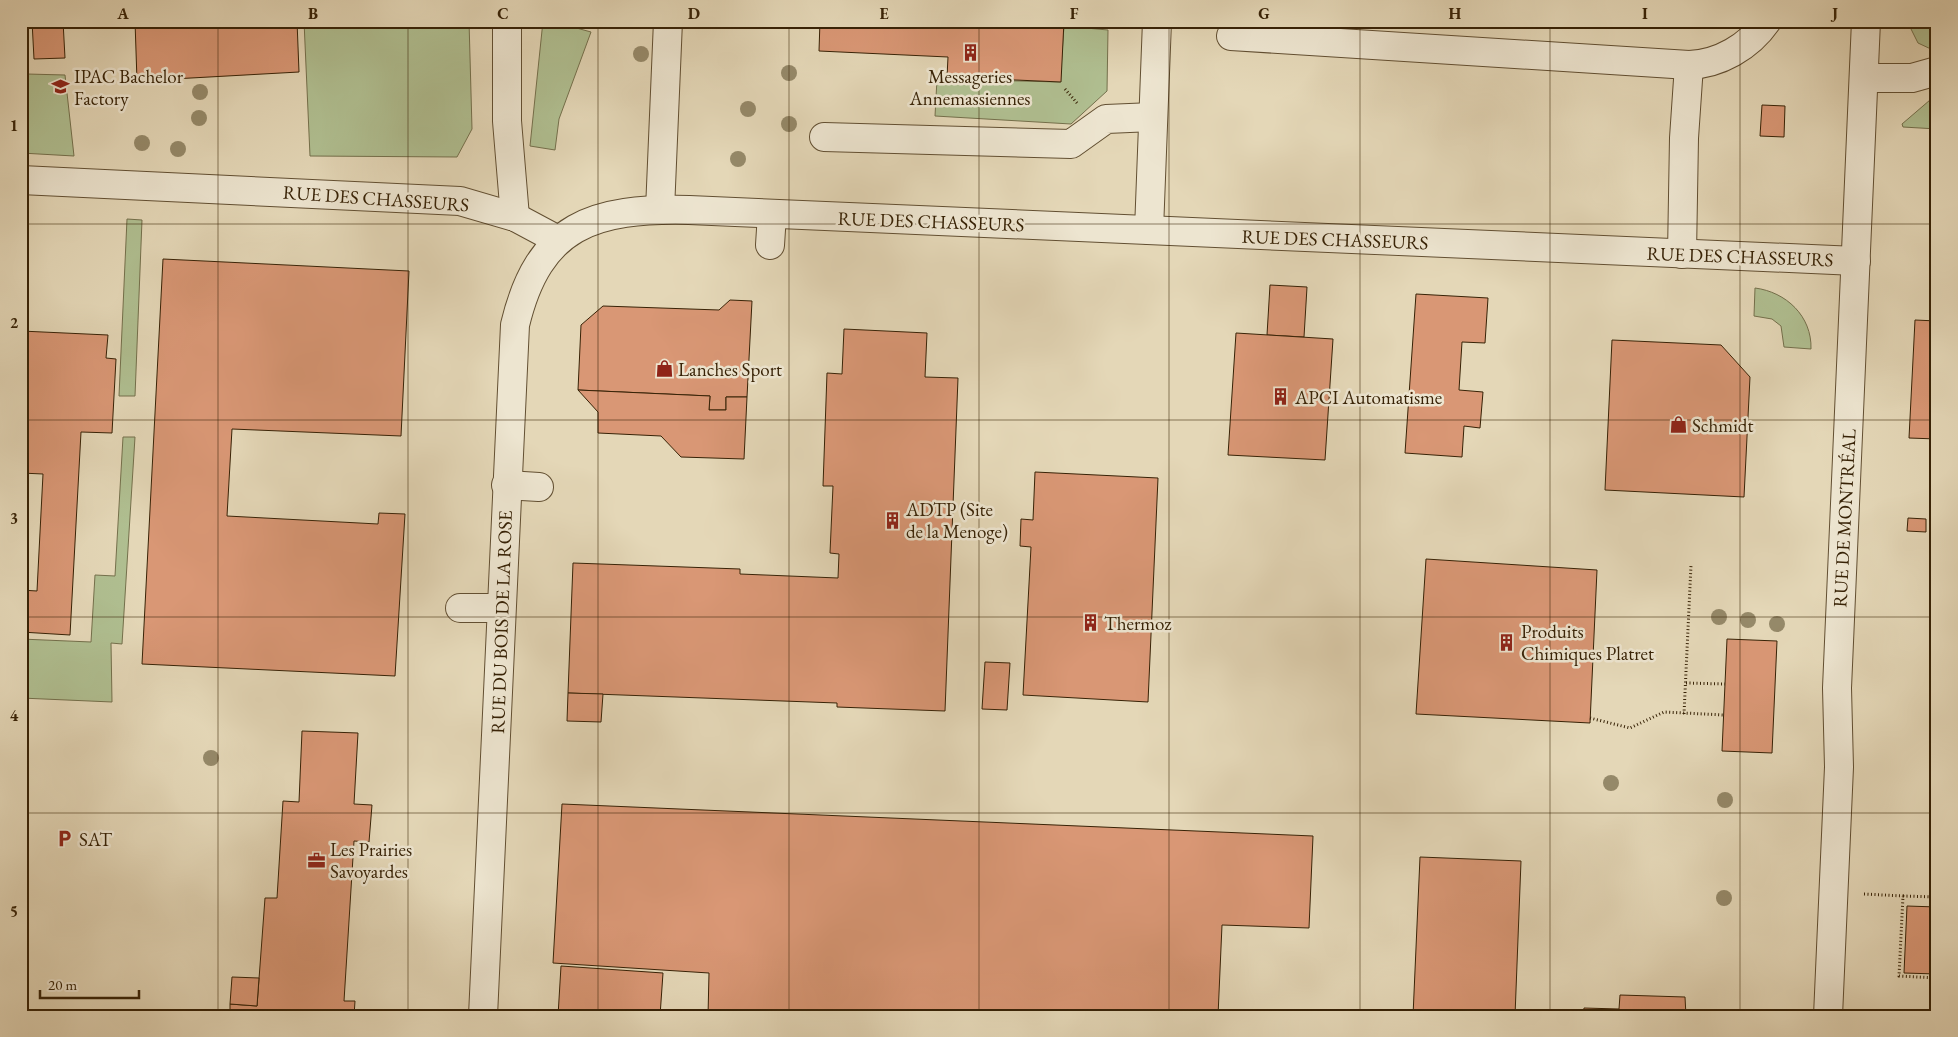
<svg xmlns="http://www.w3.org/2000/svg" width="1958" height="1037" viewBox="0 0 1958 1037" font-family="'EB Garamond',serif">
	<style>
		.green { fill: #b0bf91; stroke: #74704c }
		.building { fill: #d99775; stroke: #372206 }
		.lines { fill: none; stroke-linecap: round; stroke-linejoin: round }
		.minor-casing { stroke: #624f32; stroke-width: 30 }
		.path { stroke: #372206; stroke-width: 3; stroke-dasharray: 1 2.5; stroke-linecap: butt }
		.minor { stroke: #ede5d0; stroke-width: 28 }
		.tree { fill: #958969 }
		.grid { fill: none; stroke: #372206; stroke-width: 1; stroke-opacity: 0.55 }
		.labels { text-anchor: middle; stroke-width: 5; stroke-linejoin: round; paint-order: stroke }
		.poi-label { font-size: 19px; fill: #372206; stroke: #ede5d0; text-anchor: start }
		.street-label { font-size: 19px; fill: #372206; stroke: #ede5d0 }
		.neatline { fill: none; stroke: #372206; stroke-width: 2 }
		.grid-label { font-size: 16px; text-anchor: middle; font-weight: bold; fill: #372206 }
	</style>
	<rect width="100%" height="100%" fill="#e4d7b7"/>
	<filter id="stains"><feTurbulence type="fractalNoise" baseFrequency=".004" numOctaves="4"/><feColorMatrix values="0 0 0 0 .2 0 0 0 0 .09 0 0 0 0 .02 0 0 0 .5 -.17"/></filter>
	<radialGradient id="worn" r=".72"><stop offset=".6" stop-color="#630" stop-opacity="0"/><stop offset="1" stop-color="#630" stop-opacity=".3"/></radialGradient>
	<g class="green">
		<polygon points="304,21 469,21 472,129 457,157 310,156"/>
		<polygon points="543,21 551,21 591,32 559,119 555,150 530,146"/>
		<polygon points="1907,21 1934,21 1933,50 1918,43"/>
		<polygon points="1064,26 1108,30 1107,91 1071,124 935,116 937,79 1060,82"/>
		<polygon points="21,46 27,74 65,75 74,156 21,153"/>
		<polygon points="1937,94 1937,129 1903,127 1902,124"/>
		<polygon points="127,219 142,220 135,396 119,396"/>
		<path d="M1755,288C1786,292 1812,316 1811,349L1784,347L1781,326L1772,319L1754,316Z"/>
		<polygon points="123,437 135,437 122,644 111,643 112,702 21,698 21,639 91,642 95,575 115,576"/>
		<polygon points="21,497 25,498 24,590 21,590"/>
	</g>
	<g class="building">
		<polygon points="32,21 63,21 65,58 34,59"/>
		<polygon points="135,21 297,21 299,72 137,81"/>
		<polygon points="820,21 1064,21 1061,82 947,77 948,57 819,51"/>
		<polygon points="1762,105 1785,106 1784,137 1760,136"/>
		<polygon points="163,259 409,271 401,436 232,429 227,516 378,524 379,513 405,514 395,676 142,664"/>
		<polygon points="1270,285 1307,287 1304,337 1267,335"/>
		<polygon points="1416,294 1488,298 1485,343 1462,342 1459,390 1483,392 1480,428 1464,426 1462,457 1405,453"/>
		<polygon points="730,300 752,301 747,397 726,397 726,410 709,410 710,396 578,390 581,325 603,306 719,310"/>
		<polygon points="1915,320 1937,321 1937,439 1909,438"/>
		<polygon points="844,329 927,333 925,377 958,378 945,711 837,707 837,703 568,693 573,563 740,569 740,574 838,578 839,554 830,553 833,486 823,486 827,373 842,374"/>
		<polygon points="21,331 108,335 106,358 116,359 112,433 81,432 70,635 21,632 21,590 37,591 43,474 21,473"/>
		<polygon points="1236,333 1333,339 1325,460 1228,455"/>
		<polygon points="1612,340 1721,345 1750,377 1744,497 1605,490"/>
		<polygon points="578,390 710,396 709,410 726,410 726,397 747,397 744,459 681,457 661,436 598,433 598,412"/>
		<polygon points="1035,472 1158,478 1148,702 1023,695 1031,547 1020,546 1021,519 1033,520"/>
		<polygon points="1908,518 1926,519 1926,532 1907,531"/>
		<polygon points="1426,559 1597,570 1590,723 1416,714"/>
		<polygon points="1727,639 1777,641 1772,753 1722,751"/>
		<polygon points="985,662 1010,663 1007,710 982,709"/>
		<polygon points="568,693 603,694 601,722 567,721"/>
		<polygon points="302,731 358,733 354,804 372,805 369,842 354,841 344,1001 355,1001 354,1016 230,1016 230,1004 257,1006 265,898 277,898 283,801 299,802"/>
		<polygon points="562,804 1313,836 1309,928 1222,925 1218,1016 708,1016 709,973 553,963"/>
		<polygon points="1420,857 1521,861 1515,1016 1413,1016"/>
		<polygon points="1907,906 1937,907 1937,974 1904,973"/>
		<polygon points="561,966 663,973 660,1016 558,1016"/>
		<polygon points="232,977 259,978 257,1006 230,1004"/>
		<polygon points="1620,995 1685,997 1686,1016 1583,1016 1584,1008 1619,1009"/>
	</g>
	<g class="lines">
		<defs>
			<g id="minor">
				<polyline points="507,21 507,121 515,217"/>
				<path d="M1231,36L1689,65C1719,64 1749,47 1767,21"/>
				<polyline points="1864,78 1912,78 1937,71"/>
				<polyline points="824,137 1071,144 1106,119 1153,117"/>
				<polyline points="21,180 460,201 515,217 558,240"/>
				<polyline points="660,210 668,21"/>
				<polyline points="1149,230 1157,21"/>
				<polyline points="770,245 772,214"/>
				<polyline points="1682,254 1684,138 1689,65"/>
				<polyline points="506,485 539,487"/>
				<polyline points="460,608 501,608"/>
				<path d="M483,1016L515,325C539,224 594,208 689,210L1856,261"/>
				<polyline points="1828,1016 1839,767 1837,688 1866,21"/>
			</g>
		</defs>
		<use href="#minor" class="minor-casing"/>
		<g class="path">
			<polyline points="1065,89 1077,103"/>
			<polyline points="1686,683 1725,684"/>
			<polyline points="1684,714 1691,565"/>
			<polyline points="1590,718 1630,728 1664,712 1724,715"/>
			<polyline points="1864,894 1903,896 1899,976 1937,978"/>
			<polyline points="1903,896 1937,897"/>
		</g>
		<use href="#minor" class="minor"/>
	</g>
	<g class="tree">
		<circle cx="641" cy="54" r="8"/>
		<circle cx="789" cy="73" r="8"/>
		<circle cx="200" cy="92" r="8"/>
		<circle cx="748" cy="109" r="8"/>
		<circle cx="199" cy="118" r="8"/>
		<circle cx="789" cy="124" r="8"/>
		<circle cx="142" cy="143" r="8"/>
		<circle cx="178" cy="149" r="8"/>
		<circle cx="738" cy="159" r="8"/>
		<circle cx="1719" cy="617" r="8"/>
		<circle cx="1748" cy="620" r="8"/>
		<circle cx="1777" cy="624" r="8"/>
		<circle cx="211" cy="758" r="8"/>
		<circle cx="1611" cy="783" r="8"/>
		<circle cx="1725" cy="800" r="8"/>
		<circle cx="1724" cy="898" r="8"/>
	</g>
	<path class="grid" d="M218,21V1016M408,21V1016M598,21V1016M789,21V1016M979,21V1016M1169,21V1016M1360,21V1016M1550,21V1016M1740,21V1016M21,224H1937M21,420H1937M21,617H1937M21,813H1937"/>
	<defs>
		<symbol id="building-bare" viewBox="-9 -9 18 18"><path d="M-4-6H4V6H1V3H-1V6H-4ZM-2.5-4.3h1.7v1.8h-1.7ZM.8-4.3h1.7v1.8H.8ZM-2.5-1h1.7V.8h-1.7ZM.8-1h1.7V.8H.8Z" fill="#8f2418" stroke="#ede5d0" stroke-width="2.5" paint-order="stroke"/></symbol>
		<symbol id="university-bare" viewBox="-9 -9 18 18"><path d="M0-5L7-2L0 1L-7-2ZM-4 1L0 2.5L4 1V4Q0 6-4 4Z" fill="#8f2418" stroke="#ede5d0" stroke-width="2.5" paint-order="stroke"/></symbol>
		<symbol id="shop-bare" viewBox="-9 -9 18 18"><path d="M-5-2.5h2.3a2.7 3.5 0 0 1 5.4 0H5L5.5 6h-11ZM-1.5-2.5h3a1.5 2.3 0 0 0-3 0Z" fill="#8f2418" stroke="#ede5d0" stroke-width="2.5" paint-order="stroke"/></symbol>
		<symbol id="parking-bare" viewBox="-9 -9 18 18"><path d="M-3.5-5.5H1a3.5 3.5 0 0 1 0 7H-1V5.5H-3.5ZM-1-3.4V-.6H.8a1.4 1.4 0 0 0 0-2.8Z" fill="#8f2418" stroke="#ede5d0" stroke-width="2.5" paint-order="stroke"/></symbol>
		<symbol id="office-bare" viewBox="-9 -9 18 18"><path d="M-6-3h4V-5.5h4V-3h4V5H-6ZM-1-4.5V-3h2v-1.5ZM-6 0V1H6V0Z" fill="#8f2418" stroke="#ede5d0" stroke-width="2.5" paint-order="stroke"/></symbol>
	</defs>
	<g fill-rule="evenodd">
		<use href="#building-bare" x="958" y="40" width="25" height="25"/>
		<use href="#university-bare" x="48" y="74" width="25" height="25"/>
		<use href="#shop-bare" x="652" y="356" width="25" height="25"/>
		<use href="#building-bare" x="1268" y="384" width="25" height="25"/>
		<use href="#shop-bare" x="1666" y="412" width="25" height="25"/>
		<use href="#building-bare" x="880" y="508" width="25" height="25"/>
		<use href="#building-bare" x="1078" y="610" width="25" height="25"/>
		<use href="#building-bare" x="1494" y="630" width="25" height="25"/>
		<use href="#parking-bare" x="52" y="826" width="25" height="25"/>
		<use href="#office-bare" x="304" y="848" width="25" height="25"/>
	</g>
	<g class="labels">
		<g class="poi-label">
			<text x="74" y="83">IPAC Bachelor<tspan x="74" dy="22">Factory</tspan></text>
			<text x="970" y="83" text-anchor="middle">Messageries<tspan x="970" dy="22">Annemassiennes</tspan></text>
			<text x="678" y="376">Lanches Sport</text>
			<text x="1295" y="404">APCI Automatisme</text>
			<text x="1692" y="432">Schmidt</text>
			<text x="906" y="516">ADTP (Site<tspan x="906" dy="22">de la Menoge)</tspan></text>
			<text x="1104" y="630">Thermoz</text>
			<text x="1521" y="638">Produits<tspan x="1521" dy="22">Chimiques Platret</tspan></text>
			<text x="79" y="846">SAT</text>
			<text x="330" y="856">Les Prairies<tspan x="330" dy="22">Savoyardes</tspan></text>
		</g>
		<g class="street-label">
			<text transform="translate(376 198) rotate(4)" y="7">RUE DES CHASSEURS</text>
			<text transform="translate(931 221) rotate(2)" y="7">RUE DES CHASSEURS</text>
			<text transform="translate(1335 239) rotate(2)" y="7">RUE DES CHASSEURS</text>
			<text transform="translate(1740 256) rotate(2)" y="7">RUE DES CHASSEURS</text>
			<text transform="translate(1844 518) rotate(-87)" y="7">RUE DE MONTRÉAL</text>
			<text transform="translate(501 622) rotate(-88)" y="7">RUE DU BOIS DE LA ROSE</text>
		</g>
	</g>
	<rect width="1958" height="1037" fill="none" stroke="#e4d7b7" stroke-width="55"/>
	<path d="M40 990v8h99v-8" fill="none" stroke="#372206" stroke-width="2.5"/>
	<text x="48" y="990" font-size="15" fill="#372206" stroke="#ede5d0" stroke-width="4" paint-order="stroke">20 m</text>
	<rect x="28" y="28" width="1902" height="982" class="neatline"/>
	<g class="grid-label">
		<text x="123" y="19">A</text>
		<text x="313" y="19">B</text>
		<text x="503" y="19">C</text>
		<text x="694" y="19">D</text>
		<text x="884" y="19">E</text>
		<text x="1074" y="19">F</text>
		<text x="1264" y="19">G</text>
		<text x="1455" y="19">H</text>
		<text x="1645" y="19">I</text>
		<text x="1835" y="19">J</text>
		<text x="14" y="131">1</text>
		<text x="14" y="328">2</text>
		<text x="14" y="524">3</text>
		<text x="14" y="721">4</text>
		<text x="14" y="917">5</text>
	</g>
	<rect width="100%" height="100%" filter="url(#stains)"/>
	<rect width="100%" height="100%" fill="url(#worn)"/>
</svg>
